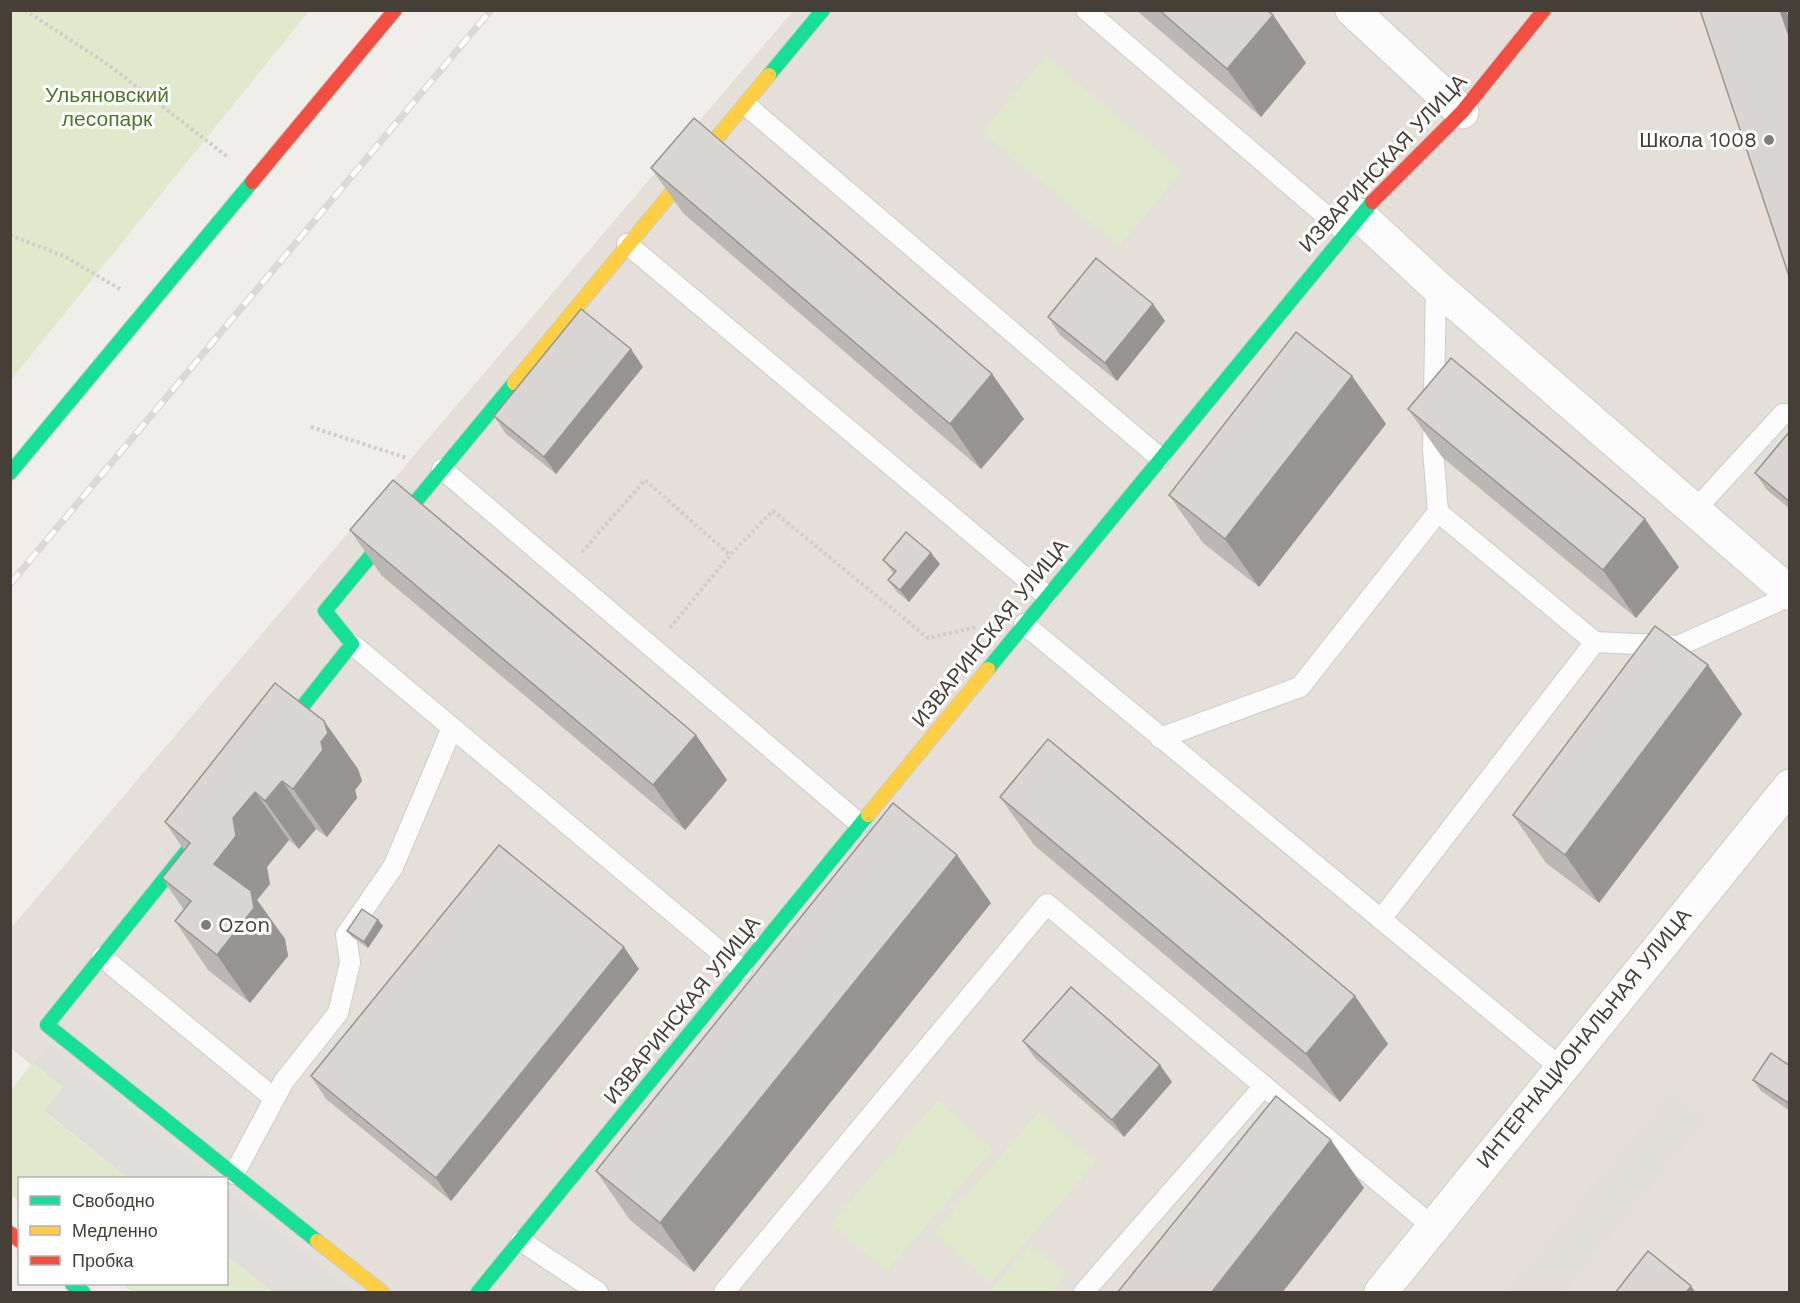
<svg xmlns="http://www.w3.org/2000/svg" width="1800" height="1303" viewBox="0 0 1800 1303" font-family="'Work Sans',sans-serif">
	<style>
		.residential { fill: #e4dfd8 }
		.industrial { fill: #e2deda }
		.green { fill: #e0e9cc }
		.parking { fill: #dfddda }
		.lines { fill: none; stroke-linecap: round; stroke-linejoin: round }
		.lane-casing { stroke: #ceccc8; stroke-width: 22 }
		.street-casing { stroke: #ceccc8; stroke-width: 35 }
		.fast-casing { stroke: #cfcac2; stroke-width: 16 }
		.slow-casing { stroke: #cfcac2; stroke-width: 16 }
		.jam-casing { stroke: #cfcac2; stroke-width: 16 }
		.path { stroke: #d0ceca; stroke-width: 4; stroke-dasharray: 3 3; stroke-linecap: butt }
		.lane { stroke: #fdfcfc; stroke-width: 20 }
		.street { stroke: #fdfcfc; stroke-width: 33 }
		.fast { stroke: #16e098; stroke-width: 14 }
		.slow { stroke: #ffcf43; stroke-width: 14 }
		.jam { stroke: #f24e42; stroke-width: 14 }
		.rail-casing { stroke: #d9d9d8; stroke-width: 7 }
		.rail { stroke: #fff; stroke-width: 4.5; stroke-dasharray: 14; stroke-linecap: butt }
		.wall { fill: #bab7b5 }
		.shaded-wall { fill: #979593 }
		.building { fill: #d8d5d2; stroke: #979593; stroke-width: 1.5 }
		.poi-dot { fill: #827c76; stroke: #fff; stroke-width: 2 }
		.labels { text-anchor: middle; stroke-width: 6; stroke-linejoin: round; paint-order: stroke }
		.park-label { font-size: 21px; fill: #4e752c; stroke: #fff }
		.poi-label { font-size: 21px; fill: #463f37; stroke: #fff; text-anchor: end }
		.street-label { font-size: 21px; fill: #463f37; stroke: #fff }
	</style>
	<rect width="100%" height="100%" fill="#f0eeeb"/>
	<polygon class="residential" points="793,11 1789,11 1789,1292 307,1292 227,1226 226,1178 169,1178 11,1048 11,928"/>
	<polygon class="industrial" points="1671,1091 1706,1120 1564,1292 1505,1292"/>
	<g class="green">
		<polygon points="11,10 309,11 11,380 10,11"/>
		<polygon points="1046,56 1182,171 1119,247 982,132"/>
		<polygon points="33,1062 63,1087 44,1112 128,1178 20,1178 19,1201 11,1194 11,1090"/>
		<polygon points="938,1100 993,1149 886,1272 831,1223"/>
		<polygon points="1039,1112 1096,1162 990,1283 934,1233"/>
		<polygon points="1031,1244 1066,1275 1051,1292 989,1292"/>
		<polygon points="227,1256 273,1292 132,1292 121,1284 226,1284"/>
	</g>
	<g class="parking">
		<polygon points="50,1045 214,1178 128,1178 44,1111 63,1087 33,1062"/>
		<polygon points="226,1189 353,1292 273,1292 227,1256"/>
	</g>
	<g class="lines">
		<defs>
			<g id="lane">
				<polyline points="1086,10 1345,232"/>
				<polyline points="747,106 1160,458"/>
				<polyline points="627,244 1047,596"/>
				<polyline points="1436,286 1433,450 1438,512"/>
				<polyline points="442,469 860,824"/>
				<polyline points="1695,510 1783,414 1790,414"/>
				<polyline points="1024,624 1561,1068"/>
				<polyline points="1595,642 1678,646 1790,596"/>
				<polyline points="352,644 742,970"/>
				<polyline points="1160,738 1300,687 1438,512 1595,642 1381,919"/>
				<polyline points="102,957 274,1098"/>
				<polyline points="1264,1086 1432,1226"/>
				<polyline points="234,1174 284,1081 338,1013 350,963 346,935 393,867 452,728"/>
				<polyline points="521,1241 598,1292"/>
				<polyline points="724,1292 1047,904 1264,1086 1084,1292"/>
			</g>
			<g id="street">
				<polyline points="1352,10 1462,112"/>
				<polyline points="1359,215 1436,286 1790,593"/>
				<polyline points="1381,1292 1790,786"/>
			</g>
			<g id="fast">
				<polyline points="769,75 823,10"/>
				<polyline points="10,473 252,182"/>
				<polyline points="988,669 1372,202"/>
				<polyline points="276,740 352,644 325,611 514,383"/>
				<polyline points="191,846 47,1025 317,1241"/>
				<polyline points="72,1284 83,1292"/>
				<polyline points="478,1292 868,815"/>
			</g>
			<g id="slow">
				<polyline points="514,383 769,75"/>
				<polyline points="868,815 988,669"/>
				<polyline points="317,1241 382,1292"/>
			</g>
			<g id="jam">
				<polyline points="252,182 395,10"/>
				<polyline points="1372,202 1462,112 1544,10"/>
				<polyline points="10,1233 20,1241"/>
			</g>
		</defs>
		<use href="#lane" class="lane-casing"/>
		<use href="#street" class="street-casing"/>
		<use href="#fast" class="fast-casing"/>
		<use href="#slow" class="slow-casing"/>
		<use href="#jam" class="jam-casing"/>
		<g class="path">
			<polyline points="25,10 110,66 229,158"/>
			<polyline points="10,235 64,256 120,289"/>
			<polyline points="311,427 407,458"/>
			<polyline points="582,552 645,480 730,555"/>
			<polyline points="670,628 730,555 773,511 928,638 977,627"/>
		</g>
		<use href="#lane" class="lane"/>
		<use href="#street" class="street"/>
		<use href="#fast" class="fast"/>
		<use href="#slow" class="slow"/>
		<use href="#jam" class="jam"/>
		<defs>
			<polyline id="rail" points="10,584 491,10"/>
		</defs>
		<use href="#rail" class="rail-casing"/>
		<use href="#rail" class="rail"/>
	</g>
	<g class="wall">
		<polygon points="1136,10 1267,10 1273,15 1306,63 1261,117"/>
		<polygon points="651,168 992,374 1024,419 981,469 683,213"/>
		<polygon points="1153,304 1165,321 1117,381 1060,335 1048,317"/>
		<polygon points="643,367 556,474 506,434 494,416"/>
		<polygon points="1352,376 1386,424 1259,587 1203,543 1169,495"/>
		<polygon points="1408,409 1679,567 1636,618 1442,457"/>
		<polygon points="1790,431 1790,509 1767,490 1755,473"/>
		<polygon points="350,530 696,735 727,780 685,830 382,576"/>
		<polygon points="883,560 940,564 909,602 897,592 888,580 894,574"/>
		<polygon points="1708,665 1742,714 1599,903 1546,863 1513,815"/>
		<polygon points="324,721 358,769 362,781 355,790 357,798 327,837 316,829 299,849 289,840 267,867 270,884 257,900 285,939 288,956 250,1003 208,970 175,921 184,910 162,878 184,850 165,822"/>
		<polygon points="1000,797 1355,996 1388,1044 1340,1102 1034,845"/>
		<polygon points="991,903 694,1272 630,1220 596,1171"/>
		<polygon points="378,920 383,926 368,948 352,937 347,931"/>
		<polygon points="639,969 451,1201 326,1099 311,1076"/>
		<polygon points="1023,1041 1172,1082 1124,1137 1035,1058"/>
		<polygon points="1790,1066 1790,1111 1761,1091 1753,1080"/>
	</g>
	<g class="shaded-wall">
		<polygon points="1780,10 1786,10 1790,20 1790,39"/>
		<polygon points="1273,15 1306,63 1261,117 1227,69"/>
		<polygon points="1153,304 1165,321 1117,381 1105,363"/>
		<polygon points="631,349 643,367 556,474 544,457"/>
		<polygon points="992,374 1024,419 981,469 950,424"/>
		<polygon points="1352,376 1386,424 1259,587 1225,539"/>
		<polygon points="1645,519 1679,567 1636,618 1603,570"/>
		<polygon points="931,553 940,564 909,602 900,590"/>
		<polygon points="1708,665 1742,714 1599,903 1565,855"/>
		<polygon points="324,721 358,769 362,781 355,790 357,798 327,837 293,789 321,742"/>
		<polygon points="696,735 727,780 685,830 653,785"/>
		<polygon points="282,781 316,829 299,849 265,801"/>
		<polygon points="255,792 289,840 267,867 270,884 257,900 285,939 288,956 250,1003 217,955 214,864 233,818"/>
		<polygon points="957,855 991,903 694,1272 660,1223"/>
		<polygon points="378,920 383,926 368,948 364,942"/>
		<polygon points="624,947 639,969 451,1201 436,1178"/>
		<polygon points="1355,996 1388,1044 1340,1102 1306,1054"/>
		<polygon points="1160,1065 1172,1082 1124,1137 1112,1120"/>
		<polygon points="1331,1140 1364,1188 1282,1293 1211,1293"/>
		<polygon points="1691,1286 1696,1293 1686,1293"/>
	</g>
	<g class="building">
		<polygon points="1159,10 1267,10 1273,15 1227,69"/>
		<polygon points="1700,10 1780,10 1790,39 1790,279"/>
		<polygon points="694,118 992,374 950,424 651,168"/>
		<polygon points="1096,258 1153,304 1105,363 1048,317"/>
		<polygon points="581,309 631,349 544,457 494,416"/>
		<polygon points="1296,332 1352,376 1225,539 1169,495"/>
		<polygon points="1451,358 1645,519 1603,570 1408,409"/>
		<polygon points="1790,431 1790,502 1755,473"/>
		<polygon points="393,480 696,735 653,785 350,530"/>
		<polygon points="906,532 931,553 900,590 888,580 896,571 883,560"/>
		<polygon points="1655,626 1708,665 1565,855 1513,815"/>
		<polygon points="275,683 324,721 328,733 321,742 323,750 293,789 282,781 265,801 255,792 233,818 236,836 214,864 251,891 254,908 217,955 175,921 191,901 162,878 190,843 165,822"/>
		<polygon points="1048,739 1355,996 1306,1054 1000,797"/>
		<polygon points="893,803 957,855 660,1223 596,1171"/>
		<polygon points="499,845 624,947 436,1178 311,1076"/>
		<polygon points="362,909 378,920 364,942 347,931"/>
		<polygon points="1071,987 1160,1065 1112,1120 1023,1041"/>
		<polygon points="1771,1053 1790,1066 1790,1104 1753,1080"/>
		<polygon points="1276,1096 1331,1140 1211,1293 1117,1293"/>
		<polygon points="1648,1251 1691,1286 1686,1293 1615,1293"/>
	</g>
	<g class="poi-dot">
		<circle cx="1769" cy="140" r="6"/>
		<circle cx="206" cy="925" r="6"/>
	</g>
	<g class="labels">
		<g class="park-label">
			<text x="107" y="102">Ульяновский<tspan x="107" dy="24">лесопарк</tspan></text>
		</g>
		<g class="poi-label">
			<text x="1757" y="147">Школа 1008</text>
			<text x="218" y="932" text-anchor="start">Ozon</text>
		</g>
		<g class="street-label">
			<text transform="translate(1383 163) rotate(-47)" y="7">ИЗВАРИНСКАЯ УЛИЦА</text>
			<text transform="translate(990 633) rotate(-51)" y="7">ИЗВАРИНСКАЯ УЛИЦА</text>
			<text transform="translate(682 1010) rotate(-51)" y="7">ИЗВАРИНСКАЯ УЛИЦА</text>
			<text transform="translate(1584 1038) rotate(-51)" y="7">ИНТЕРНАЦИОНАЛЬНАЯ УЛИЦА</text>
		</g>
	</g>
	<rect width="1800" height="1303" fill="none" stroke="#463f37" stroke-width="24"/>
	<rect x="18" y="1177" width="210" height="108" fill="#ffffff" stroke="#b5b2af" stroke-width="1.5"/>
	<rect x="30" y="1196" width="30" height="9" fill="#16e098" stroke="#b5b2af" stroke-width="1.5"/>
	<text x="72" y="1207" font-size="18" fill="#463f37">Свободно</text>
	<rect x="30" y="1226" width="30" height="9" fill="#ffcf43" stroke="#b5b2af" stroke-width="1.5"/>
	<text x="72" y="1237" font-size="18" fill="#463f37">Медленно</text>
	<rect x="30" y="1256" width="30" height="9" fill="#f24e42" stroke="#b5b2af" stroke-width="1.5"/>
	<text x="72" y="1267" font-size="18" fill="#463f37">Пробка</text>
</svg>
